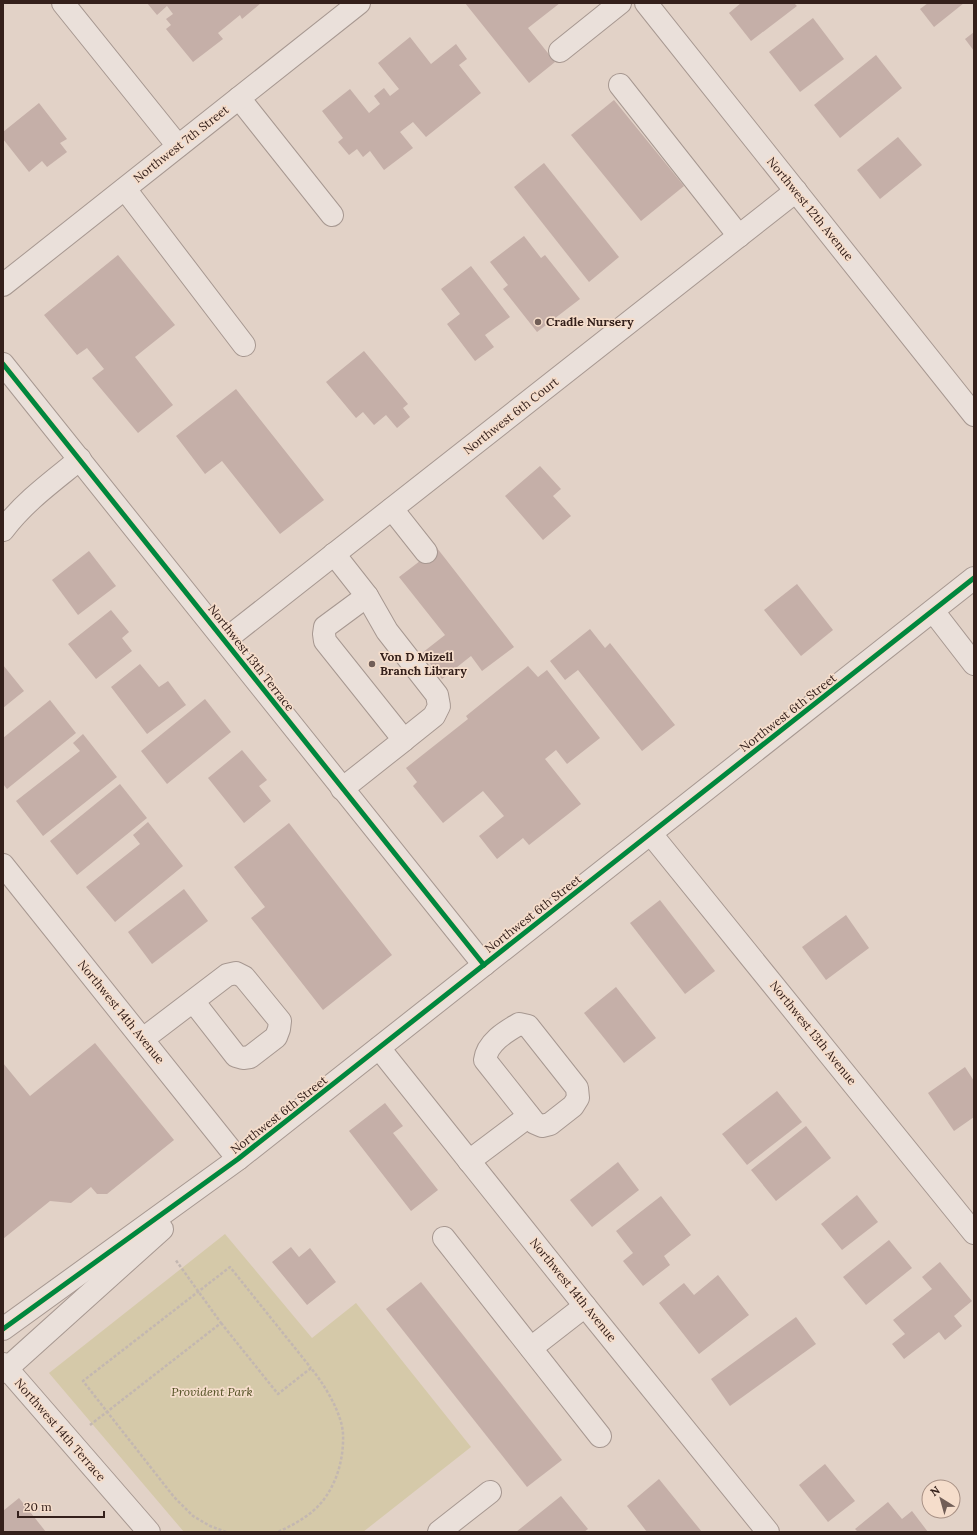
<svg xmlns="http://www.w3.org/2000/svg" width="977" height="1535" viewBox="0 0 977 1535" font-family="Lora,serif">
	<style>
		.green { fill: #d5c9a9 }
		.building { fill: #c5afa8 }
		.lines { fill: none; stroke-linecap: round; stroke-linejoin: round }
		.minor-casing { stroke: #a79891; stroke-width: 24 }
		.path { stroke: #c3b7b1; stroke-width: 2.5; stroke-dasharray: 3 2; stroke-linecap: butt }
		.minor { stroke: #eae0da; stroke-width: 22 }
		.cycleway-casing { stroke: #f5ddcb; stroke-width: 8 }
		.cycleway { stroke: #00873e; stroke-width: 5 }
		.poi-dot { fill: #715e57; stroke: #f5ddcb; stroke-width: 1.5 }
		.labels { text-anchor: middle; stroke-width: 3.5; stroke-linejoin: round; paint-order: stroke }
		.street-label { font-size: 12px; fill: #34201b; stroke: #f5ddcb }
		.poi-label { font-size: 12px; font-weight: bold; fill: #34201b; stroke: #f5ddcb; text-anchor: start }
		.park-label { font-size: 12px; font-style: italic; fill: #504e21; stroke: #f5ddcb }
	</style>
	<rect width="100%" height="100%" fill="#e2d2c7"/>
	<polygon class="green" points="225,1234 312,1338 356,1303 471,1447 363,1532 184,1532 49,1373"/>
	<g class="building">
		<polygon points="147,3 261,3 242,19 240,15 218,33 223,39 193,62 166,29 171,25 166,19 173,14 167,6 157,15"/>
		<polygon points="465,3 560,3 528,28 555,62 529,83"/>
		<polygon points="741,3 794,3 797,6 751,41 729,13"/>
		<polygon points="928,3 964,3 934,27 920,9"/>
		<polygon points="813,18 844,59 800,92 769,52"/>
		<polygon points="974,32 974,51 965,39"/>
		<polygon points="410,37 431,64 456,44 467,59 459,65 481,93 426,137 413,122 400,132 413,148 384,170 370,151 363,157 357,149 349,155 338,142 343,138 322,111 350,89 369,113 380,104 374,96 384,88 390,96 399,89 378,63"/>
		<polygon points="876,55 902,88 840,138 814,105"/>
		<polygon points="614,100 684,186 641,221 571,135"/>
		<polygon points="39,103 67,139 60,143 67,152 47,167 42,161 29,172 3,139 3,132"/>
		<polygon points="898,137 922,165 880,199 857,170"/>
		<polygon points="544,163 619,257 589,282 514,187"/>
		<polygon points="524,236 541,258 545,255 580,299 537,332 503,289 508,285 490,262"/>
		<polygon points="118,255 175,325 135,357 173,405 138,433 92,378 104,369 87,348 77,355 44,315"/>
		<polygon points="471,266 510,317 485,335 494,347 475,361 447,324 460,314 441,289"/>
		<polygon points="364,351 408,404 403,408 410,417 397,428 386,415 374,425 363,412 356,418 326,382"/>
		<polygon points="236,389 324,500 280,534 222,461 205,474 176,436"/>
		<polygon points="540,466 561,489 553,496 571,516 543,540 505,496"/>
		<polygon points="437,548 514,647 482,671 471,656 442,679 422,653 445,635 399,577"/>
		<polygon points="89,551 116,586 78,615 52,580"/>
		<polygon points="797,584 833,630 801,656 764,610"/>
		<polygon points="111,610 129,632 122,638 132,651 96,679 68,644"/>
		<polygon points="590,629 605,648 610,643 675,725 642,751 578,670 565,680 550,661"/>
		<polygon points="140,664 159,687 168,681 186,705 147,734 111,687"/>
		<polygon points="3,665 24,691 3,708"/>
		<polygon points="528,666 538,677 547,670 600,738 567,764 556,750 545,759 581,804 529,845 523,838 497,859 479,836 504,816 483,791 443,823 413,786 417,782 406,768 468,719 466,716"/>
		<polygon points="205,699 231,732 167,784 141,751"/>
		<polygon points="50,700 76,733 7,789 3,784 3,738"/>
		<polygon points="83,734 117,777 43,836 16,801 80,751 73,743"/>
		<polygon points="242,750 267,780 259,786 271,801 244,823 208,778"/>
		<polygon points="120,784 147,818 77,875 50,841"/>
		<polygon points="148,822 183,866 115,922 86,887 140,844 133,835"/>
		<polygon points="289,823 392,955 323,1010 251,918 265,907 234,867"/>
		<polygon points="184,889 208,921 152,964 128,932"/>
		<polygon points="660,900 715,971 685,994 630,923"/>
		<polygon points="846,915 869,948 826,980 802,947"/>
		<polygon points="616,987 656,1038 624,1063 584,1013"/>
		<polygon points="95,1043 174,1140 107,1194 97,1194 91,1187 71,1203 50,1201 3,1239 3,1063 30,1096"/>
		<polygon points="965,1067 974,1081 974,1117 954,1131 928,1093"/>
		<polygon points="777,1091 802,1122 747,1165 722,1134"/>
		<polygon points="385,1103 403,1126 393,1133 438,1190 411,1211 349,1131"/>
		<polygon points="806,1126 831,1158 776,1201 751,1170"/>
		<polygon points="618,1162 639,1190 592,1227 570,1200"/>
		<polygon points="857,1195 878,1222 842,1250 821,1224"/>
		<polygon points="661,1196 691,1235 664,1256 670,1265 643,1286 623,1261 633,1253 616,1231"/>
		<polygon points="889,1240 912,1268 866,1305 843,1277"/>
		<polygon points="291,1247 299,1257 310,1248 336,1282 307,1305 272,1262"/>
		<polygon points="940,1262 972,1301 954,1316 962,1326 945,1340 939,1332 904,1359 892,1344 905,1334 893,1320 932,1289 922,1277"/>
		<polygon points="718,1275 749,1315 699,1354 659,1303 684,1283 694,1295"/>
		<polygon points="421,1282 562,1460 527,1487 386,1309"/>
		<polygon points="796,1317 816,1344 730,1406 711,1379"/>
		<polygon points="825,1464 855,1501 828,1522 799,1485"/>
		<polygon points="659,1479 702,1532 647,1532 627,1506"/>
		<polygon points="561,1496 588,1529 584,1532 516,1532"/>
		<polygon points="19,1498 46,1532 3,1532 3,1511"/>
		<polygon points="888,1502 902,1519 912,1511 928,1532 858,1532 855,1529"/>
	</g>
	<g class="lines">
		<defs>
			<g id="minor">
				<polyline points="63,3 178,146"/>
				<polyline points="646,3 974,415"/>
				<polyline points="560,51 620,3"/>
				<polyline points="620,85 739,236"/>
				<polyline points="239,98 332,215"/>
				<polyline points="125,189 244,345"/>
				<polyline points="3,285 359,3"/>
				<polyline points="3,364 484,965"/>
				<polyline points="392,509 426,552"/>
				<path d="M3,530C25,501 52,482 80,459"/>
				<polyline points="334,554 367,596 325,627 324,634 325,641 404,740 342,789"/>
				<polyline points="367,596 387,631 437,695 439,706 434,716 404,740"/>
				<polyline points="933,611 974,664"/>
				<polyline points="225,640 796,191"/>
				<polyline points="651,834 974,1233"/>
				<polyline points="3,865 238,1159"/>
				<path d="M519,1024L528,1026L577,1088L578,1098L573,1106L550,1124L542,1126L535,1123L485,1060C487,1043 505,1032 519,1024Z"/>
				<polyline points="143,1039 227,975 236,973 244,977 280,1021 279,1029 276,1037 250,1057 243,1058 236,1056 193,1001"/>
				<polyline points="379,1048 585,1306 768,1532"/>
				<polyline points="469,1161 529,1116"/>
				<polyline points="444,1238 600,1436"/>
				<polyline points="3,1329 238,1159 974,578"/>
				<polyline points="531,1348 585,1306"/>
				<polyline points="3,1364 149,1532"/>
				<polyline points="3,1372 162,1229"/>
				<polyline points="439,1532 490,1492"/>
			</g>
		</defs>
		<use href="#minor" class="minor-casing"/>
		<g class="path">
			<path d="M221,1323L278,1394L311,1368C324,1384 342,1413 343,1434C344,1458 337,1484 321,1503C310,1516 293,1525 278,1532"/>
			<polyline points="90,1425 221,1323 175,1259"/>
			<polyline points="226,1532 210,1526 193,1516 174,1497 83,1381 230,1267 311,1368"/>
		</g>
		<use href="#minor" class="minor"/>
		<defs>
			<g id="cycleway">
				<polyline points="3,364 484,965"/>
				<polyline points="3,1329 238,1159 974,578"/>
			</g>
		</defs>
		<use href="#cycleway" class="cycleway-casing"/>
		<use href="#cycleway" class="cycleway"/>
	</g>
	<g class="poi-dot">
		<circle cx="538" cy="322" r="4"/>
		<circle cx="372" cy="664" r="4"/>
	</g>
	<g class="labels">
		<g class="street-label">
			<text transform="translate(181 144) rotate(-38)" y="4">Northwest 7th Street</text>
			<text transform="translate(810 209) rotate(51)" y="4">Northwest 12th Avenue</text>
			<text transform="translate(511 416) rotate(-38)" y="4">Northwest 6th Court</text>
			<text transform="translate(251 658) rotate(52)" y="4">Northwest 13th Terrace</text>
			<text transform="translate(788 713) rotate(-38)" y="4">Northwest 6th Street</text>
			<text transform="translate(533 914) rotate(-38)" y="4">Northwest 6th Street</text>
			<text transform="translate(121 1012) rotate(51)" y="4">Northwest 14th Avenue</text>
			<text transform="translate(813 1033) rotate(51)" y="4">Northwest 13th Avenue</text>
			<text transform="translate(279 1115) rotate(-38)" y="4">Northwest 6th Street</text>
			<text transform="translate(573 1290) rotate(51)" y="4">Northwest 14th Avenue</text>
			<text transform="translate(60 1430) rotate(49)" y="4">Northwest 14th Terrace</text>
		</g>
		<g class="poi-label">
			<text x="546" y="326">Cradle Nursery</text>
			<text x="380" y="661">Von D Mizell<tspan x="380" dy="14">Branch Library</tspan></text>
		</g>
		<g class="park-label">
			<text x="212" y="1396">Provident Park</text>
		</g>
	</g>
	<rect width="977" height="1535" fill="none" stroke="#34201b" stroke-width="8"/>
	<g transform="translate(941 1499) rotate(323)"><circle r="19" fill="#f5ddcb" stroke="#a89185"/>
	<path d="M0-3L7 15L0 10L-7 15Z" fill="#715e57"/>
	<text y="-6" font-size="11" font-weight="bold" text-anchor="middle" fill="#34201b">N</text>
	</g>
	<path d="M18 1511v6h86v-6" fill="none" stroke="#34201b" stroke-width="2"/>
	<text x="24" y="1511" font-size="12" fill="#34201b" stroke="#f5ddcb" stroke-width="3" paint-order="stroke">20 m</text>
</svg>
